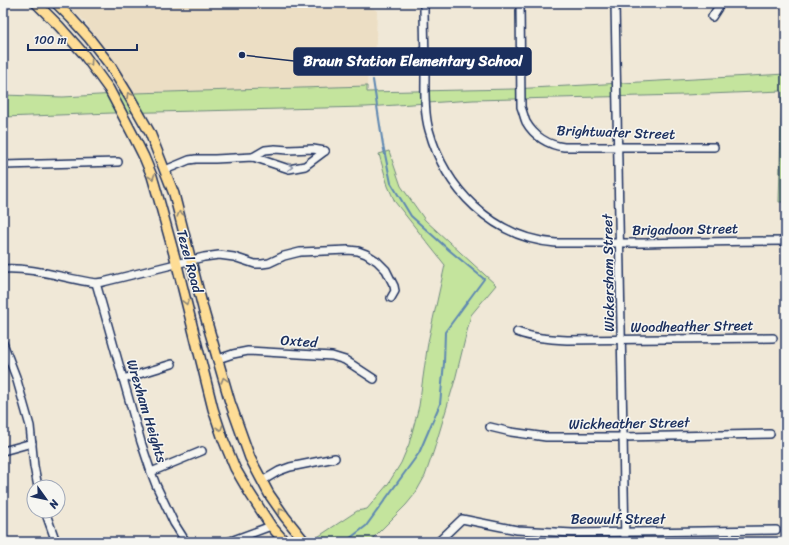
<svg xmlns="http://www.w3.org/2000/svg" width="789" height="545" viewBox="0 0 789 545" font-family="Sriracha,sans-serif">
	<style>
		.built { fill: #ecdec4 }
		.green { fill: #c4e49d; stroke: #708a7e }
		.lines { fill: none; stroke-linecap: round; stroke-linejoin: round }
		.stream { stroke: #5e88b2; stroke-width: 2 }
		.minor-casing { stroke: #1b2f5e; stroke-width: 10 }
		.major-casing { stroke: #1b2f5e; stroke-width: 12 }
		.minor { stroke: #f6f6f2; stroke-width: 7 }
		.major { stroke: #fedd96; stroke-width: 9 }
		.oneway { stroke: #8c867a }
		.oneway2 { stroke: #8892a8 }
		.labels { text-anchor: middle; stroke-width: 3; stroke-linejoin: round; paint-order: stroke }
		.street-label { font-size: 14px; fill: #1b2f5e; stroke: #f6f6f2 }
		.leader { fill: none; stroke: #1b2f5e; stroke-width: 1.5 }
		.callout-dot { fill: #1b2f5e; stroke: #f6f6f2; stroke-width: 1.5 }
		.callout { fill: #1b2f5e; stroke: #1b2f5e; stroke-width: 1.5 }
		.callout-label { font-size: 15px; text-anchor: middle; font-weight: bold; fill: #fff }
	</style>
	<rect width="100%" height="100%" fill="#f0e8d7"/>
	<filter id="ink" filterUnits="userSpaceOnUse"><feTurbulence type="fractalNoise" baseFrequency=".025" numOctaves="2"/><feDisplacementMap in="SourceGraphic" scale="8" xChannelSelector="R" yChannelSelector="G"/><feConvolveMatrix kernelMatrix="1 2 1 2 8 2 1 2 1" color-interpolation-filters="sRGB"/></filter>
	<g filter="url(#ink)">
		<polygon class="built" points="65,3 365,3 377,11 375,67 368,67 367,86 135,93 101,43 84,21"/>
		<g class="green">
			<polygon points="786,74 786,202 779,202 782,91 684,95 473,100 366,107 113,113 3,117 3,95 63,97 135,93 367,86 367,92 513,89"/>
			<polygon points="389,151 401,186 425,220 496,285 471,315 455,380 434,450 425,476 415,494 406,505 369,542 312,542 313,540 357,511 367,509 388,484 401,463 409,444 419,406 428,342 445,265 395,202 388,186 379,154"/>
		</g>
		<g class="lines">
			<polyline class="stream" points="345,542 366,526 419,453 440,404 444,363 445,332 484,279 449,250 411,216 391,183 383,145 373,80"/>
			<defs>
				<g id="minor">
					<path d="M424,3C424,27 425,51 425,76C425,93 424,113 429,130C445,189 493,238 556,243C564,243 572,243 580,243C602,243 623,243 644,243C691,242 739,241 786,241"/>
					<path d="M520,3L521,107C523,112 524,117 526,122C534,136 548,145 564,147H714"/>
					<polyline points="615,3 625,542"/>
					<polyline points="712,17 721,3"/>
					<polyline points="253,157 265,150 275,149 288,150 313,149 325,151"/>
					<polyline points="3,165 118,162"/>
					<polyline points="165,170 189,160 196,159 215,159 253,157 289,169 305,166 325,151"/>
					<path d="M3,269C35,267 65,279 96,283L103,282L204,257L219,255L234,257L255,264H262L269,263L284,256L300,252L348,250L358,251L366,254L377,261L386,270L394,286L395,291L391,298"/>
					<polyline points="96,283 141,442 151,472 156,485 174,523 186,542"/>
					<path d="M517,332C533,338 549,339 567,340L773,338"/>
					<polyline points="3,343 16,377 30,426 34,466 38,487"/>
					<polyline points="218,359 233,354 248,351 332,356 345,360 374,379"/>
					<polyline points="123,379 172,364"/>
					<polyline points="490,427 511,432 546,437 623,437 770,434"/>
					<polyline points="3,451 32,443"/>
					<polyline points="151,472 202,451"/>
					<polyline points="262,481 279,471 290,467 335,458"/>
					<polyline points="45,511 56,542"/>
					<polyline points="228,542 271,526"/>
					<polyline points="438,542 462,519 517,530 573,533 776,530"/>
				</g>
				<g id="major">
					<polyline points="36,3 59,26 82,52 109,89 133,135 144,157 152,176 159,200 177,265 213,409 223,439 235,468 249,492 271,526 285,542"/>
					<polyline points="56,3 71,18 89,38 110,65 129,96 150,133 174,194 204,312 230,402 250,458 269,494 285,517 305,542"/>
				</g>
			</defs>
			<use href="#minor" class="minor-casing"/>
			<use href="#major" class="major-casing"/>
			<use href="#minor" class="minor"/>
			<use href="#major" class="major"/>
		</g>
		<defs><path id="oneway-chevron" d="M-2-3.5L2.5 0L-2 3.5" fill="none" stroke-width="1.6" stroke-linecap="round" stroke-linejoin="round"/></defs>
		<g class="oneway">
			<use href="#oneway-chevron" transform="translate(90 63) rotate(54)"/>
			<use href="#oneway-chevron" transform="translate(129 95) rotate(-121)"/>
			<use href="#oneway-chevron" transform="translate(152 177) rotate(71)"/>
			<use href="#oneway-chevron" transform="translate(180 214) rotate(-105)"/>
			<use href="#oneway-chevron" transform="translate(186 302) rotate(76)"/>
			<use href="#oneway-chevron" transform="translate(224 380) rotate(-106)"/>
			<use href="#oneway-chevron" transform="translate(220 428) rotate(71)"/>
			<use href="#oneway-chevron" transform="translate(281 511) rotate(-125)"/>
		</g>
		<use class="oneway2" href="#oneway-chevron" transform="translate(290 167) rotate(2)"/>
	</g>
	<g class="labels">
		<g class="street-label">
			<text transform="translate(616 132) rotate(2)" y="5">Brightwater Street</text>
			<text transform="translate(685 229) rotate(-1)" y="5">Brigadoon Street</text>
			<text transform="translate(190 261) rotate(75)" y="5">Tezel Road</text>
			<text transform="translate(608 273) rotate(-91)" y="5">Wickersham Street</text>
			<text transform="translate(692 326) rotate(-1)" y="5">Woodheather Street</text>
			<text transform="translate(299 341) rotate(4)" y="5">Oxted</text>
			<text transform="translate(147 411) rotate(73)" y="5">Wrexham Heights</text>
			<text transform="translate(629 423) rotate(-1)" y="5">Wickheather Street</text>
			<text x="618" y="524">Beowulf Street</text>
		</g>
	</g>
	<path class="leader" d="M242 55L294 61"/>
	<circle class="callout-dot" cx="242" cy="55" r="4"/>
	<rect class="callout" x="294" y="48" width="237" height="27" rx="4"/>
	<g class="callout-label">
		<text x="413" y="66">Braun Station Elementary School</text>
	</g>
	<rect width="789" height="545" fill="none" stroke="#f6f6f2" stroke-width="16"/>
	<rect x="8" y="8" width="773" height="529" fill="none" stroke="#1b2f5e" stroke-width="1.5" filter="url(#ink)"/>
	<g transform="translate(46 499) rotate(123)"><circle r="19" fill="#f6f6f2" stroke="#9ea6b7"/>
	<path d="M0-3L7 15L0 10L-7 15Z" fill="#1b2f5e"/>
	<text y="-6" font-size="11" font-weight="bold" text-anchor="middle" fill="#1b2f5e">N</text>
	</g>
	<path d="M28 44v6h109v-6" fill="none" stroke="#1b2f5e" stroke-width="2"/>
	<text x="34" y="44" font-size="12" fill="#1b2f5e" stroke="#f6f6f2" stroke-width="3" paint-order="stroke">100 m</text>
</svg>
